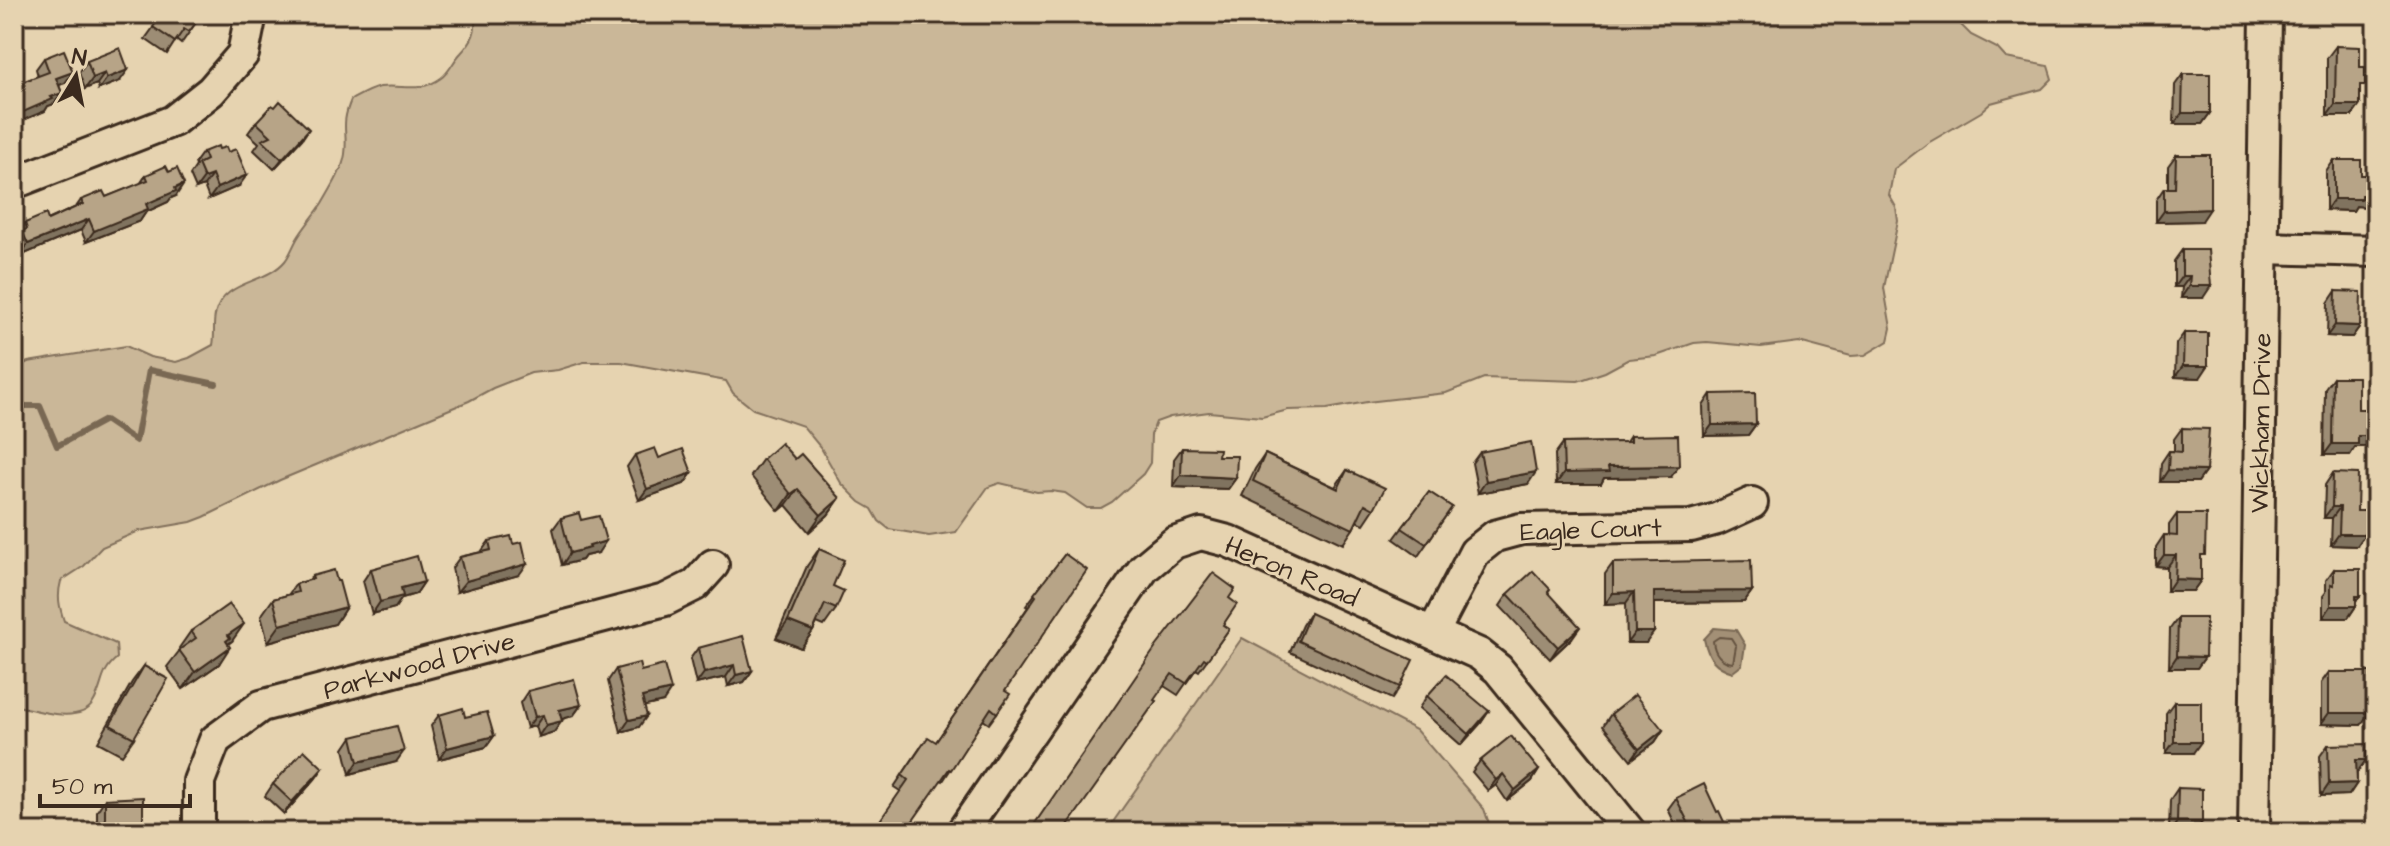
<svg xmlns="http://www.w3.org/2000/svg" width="2390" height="846" viewBox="0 0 2390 846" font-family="'Architects Daughter',sans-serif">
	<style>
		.green { fill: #cab798; stroke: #82705b; stroke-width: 2 }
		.water { fill: #a39076; stroke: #796753; stroke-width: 2 }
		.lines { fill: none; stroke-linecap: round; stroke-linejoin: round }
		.shore { stroke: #655341; stroke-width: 2 }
		.stream { stroke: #796753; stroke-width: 6 }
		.minor-casing { stroke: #3b2a1e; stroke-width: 36 }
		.minor { stroke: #e6d3b0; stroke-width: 30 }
		.wall { fill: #9d8d74; stroke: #3b2a1e; stroke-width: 2 }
		.shaded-wall { fill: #80735e; stroke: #3b2a1e; stroke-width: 2 }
		.building { fill: #b7a487; stroke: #3b2a1e; stroke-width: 2 }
		.labels { text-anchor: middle; stroke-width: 6; stroke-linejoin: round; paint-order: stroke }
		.street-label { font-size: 26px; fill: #3b2a1e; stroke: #e6d3b0 }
	</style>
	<rect width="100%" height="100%" fill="#e6d3b0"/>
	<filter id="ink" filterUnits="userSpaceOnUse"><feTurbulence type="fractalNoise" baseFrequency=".0125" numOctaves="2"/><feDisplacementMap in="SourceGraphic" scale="16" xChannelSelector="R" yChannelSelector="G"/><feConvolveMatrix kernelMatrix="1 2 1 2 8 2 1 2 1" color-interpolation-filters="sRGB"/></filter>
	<g filter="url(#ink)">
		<g class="green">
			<path d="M474,14H1957L1961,25L1971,35L1997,48L2006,58L2048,66L2052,79L2042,89L1991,103L1981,112L1928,143L1894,169L1889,195L1896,207L1898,221L1884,288L1891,328L1888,341L1865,355L1851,356L1799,342L1761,347L1707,342L1694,343L1656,356L1629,359L1605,372L1578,381L1484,378L1446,393L1367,402L1327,409L1288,410L1262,417L1209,412L1170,417L1156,422L1151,435L1150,463L1143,474L1112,502L1101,508H1087L1065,493L1051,491L1037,492L1000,483L988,487L956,532L929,536L889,529L879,521L872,509L860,502L841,483L821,448L803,426L753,409L733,393L726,381L621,362H584L558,370L531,373L493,388L469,401L280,480L204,517L191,522L139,531L102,547L84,566L61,581C57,596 59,606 64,621L116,644L117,658C99,673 104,685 93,703C80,725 34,710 14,705V369L28,362L126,346L150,357L176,362L189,358L213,345C215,335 213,324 215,315C223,279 265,285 285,261C290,255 293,246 297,239C304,227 314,216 322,204C330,190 343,170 345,154C348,131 340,126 351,100C360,95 370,89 380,87C403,84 419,94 441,78C450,72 453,61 461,53C472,41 478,31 474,14Z"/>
			<polygon points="1242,638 1416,730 1484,809 1492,832 1106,832"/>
		</g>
		<path class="water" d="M1714,628L1736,630L1745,645L1742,665L1733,672C1715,667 1708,658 1704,639Z"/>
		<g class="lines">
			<path class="shore" d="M1719,637L1731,638L1736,646L1733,663C1721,662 1714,653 1713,641Z"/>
			<polyline class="stream" points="14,406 40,406 57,446 105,420 136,441 149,370 216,384"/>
			<defs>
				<g id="minor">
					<polyline points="14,183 173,121 211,91 243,54 251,14"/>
					<polyline points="2263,248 2376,251"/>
					<polyline points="1433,633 1475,552 1495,536 1521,529 1691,526 1717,519 1752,503"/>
					<polyline points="199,832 199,781 215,740 261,706 665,600 695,585 713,565"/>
					<polyline points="962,832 1144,568 1174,543 1201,534 1228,541 1479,654 1498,669 1630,832"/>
					<polyline points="2254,832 2266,14"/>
				</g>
			</defs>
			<use href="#minor" class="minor-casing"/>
			<use href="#minor" class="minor"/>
		</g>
		<g class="wall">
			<polygon points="163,14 202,14 181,44 176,40 167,54 145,39"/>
			<polygon points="2336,46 2360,92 2360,105 2352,116 2327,116 2327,58"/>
			<polygon points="44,58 65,83 59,85 62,93 54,104 48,106 45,111 14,124 14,85 38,76 36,69"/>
			<polygon points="87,61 120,81 99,89 97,84 85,89 79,73"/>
			<polygon points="2183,74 2210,113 2202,124 2174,124 2175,85"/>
			<polygon points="256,122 302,139 274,169 254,150 259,143 248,133"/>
			<polygon points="203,152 239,186 209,199 204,186 196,189 190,175 196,166 195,163"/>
			<polygon points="2176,155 2202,221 2156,222 2156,200 2164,188 2168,188 2168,166"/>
			<polygon points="2334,160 2361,175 2366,207 2356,206 2353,211 2326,210 2326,172"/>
			<polygon points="146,175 176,196 171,198 168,202 146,212 140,221 86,242 81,230 20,256 14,242 18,237 17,234 25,223 48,220 76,207 81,200 106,197 140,184"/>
			<polygon points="2182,250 2203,298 2181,298 2182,287 2174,287 2174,261"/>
			<polygon points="2336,291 2360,326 2352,337 2327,336 2328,303"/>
			<polygon points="2184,333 2200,378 2175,377 2176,344"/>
			<polygon points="2333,377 2358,409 2371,447 2355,447 2350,455 2324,455 2325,388"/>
			<polygon points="1711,394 1756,424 1748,435 1704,436 1703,406"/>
			<polygon points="2182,428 2206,471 2198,482 2160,482 2161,463 2169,451 2174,451 2174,439"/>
			<polygon points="1630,436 1671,477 1604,478 1601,484 1556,484 1555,454 1563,443 1626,442"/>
			<polygon points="1182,448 1218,456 1236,478 1228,489 1173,487 1174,459"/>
			<polygon points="1480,452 1528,484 1478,493 1472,463"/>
			<polygon points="1265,454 1335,487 1347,470 1374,509 1364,524 1357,521 1353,529 1343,544 1242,496 1255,469"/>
			<polygon points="635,455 659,458 692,473 684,484 639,500 627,467"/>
			<polygon points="763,459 795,459 840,498 828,515 809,532 786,505 779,511 751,476"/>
			<polygon points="2333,473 2357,546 2331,545 2332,518 2324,518 2325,485"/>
			<polygon points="1429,492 1452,507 1418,556 1394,539"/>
			<polygon points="2177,514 2201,561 2201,580 2193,591 2167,591 2167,567 2156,566 2156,547 2164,535 2169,535 2169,525"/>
			<polygon points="561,518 581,520 598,553 585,556 582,560 562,565 553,529"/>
			<polygon points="489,541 519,575 457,592 452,568 460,557 481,552"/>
			<polygon points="819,549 833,586 836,609 824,626 817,623 813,631 801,648 776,638 807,566"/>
			<polygon points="1065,554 1005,691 997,713 989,724 983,720 943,781 941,780 900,791 894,787 920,748 936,742 1028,607 1026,606"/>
			<polygon points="1613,563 1752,591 1744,602 1654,603 1646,643 1627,643 1626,603 1605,604 1605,574"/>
			<polygon points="371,569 424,582 416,594 402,598 395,608 372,614 363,581"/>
			<polygon points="2334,569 2356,601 2356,606 2348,618 2323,618 2323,596 2326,592 2326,580"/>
			<polygon points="312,576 346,607 335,624 268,642 261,616 273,599 288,595 296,584 309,580"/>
			<polygon points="1548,592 1572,638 1550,659 1500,606 1508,594"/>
			<polygon points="1229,598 1223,625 1229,629 1199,671 1196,669 1178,695 1164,686 1029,832"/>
			<polygon points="1310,613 1400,687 1392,699 1290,652 1302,625"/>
			<polygon points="2178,618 2205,657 2197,668 2169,668 2170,629"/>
			<polygon points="191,631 232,641 228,644 219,664 183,689 167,667 180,650 179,648"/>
			<polygon points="698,648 752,671 744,682 728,686 726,677 696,684 690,659"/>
			<polygon points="144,666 134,738 122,755 98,742 132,682"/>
			<polygon points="616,669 641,671 663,702 644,706 639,727 621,732 608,681"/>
			<polygon points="2329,672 2369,713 2361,725 2321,724 2321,683"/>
			<polygon points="528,691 581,705 573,716 561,719 554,732 538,737 535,726 527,728 520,703"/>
			<polygon points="1427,696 1489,711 1481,723 1461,745 1419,708"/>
			<polygon points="2174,702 2193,753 2166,753 2166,713"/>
			<polygon points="1611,714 1663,730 1655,742 1631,760 1603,726"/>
			<polygon points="439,715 465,717 494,736 486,747 439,759 431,726"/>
			<polygon points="352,737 396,762 350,774 344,749"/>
			<polygon points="2328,745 2366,760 2357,771 2357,783 2349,795 2321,796 2320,756"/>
			<polygon points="1480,761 1539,770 1532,781 1507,801 1496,785 1488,791 1472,772"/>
			<polygon points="323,768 315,779 284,814 265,796 273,784"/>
			<polygon points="2178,788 2202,822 2195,832 2169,832 2170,800"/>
			<polygon points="1676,798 1717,812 1726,826 1725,828 1727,832 1679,832 1668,809"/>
			<polygon points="105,799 143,832 97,832 97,811"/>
		</g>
		<g class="shaded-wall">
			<polygon points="128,70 120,81 99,89 107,78"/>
			<polygon points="73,72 65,83 48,89 56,78"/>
			<polygon points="105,73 97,84 85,89 93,78"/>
			<polygon points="62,93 54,104 48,106 45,111 14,124 14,116 51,97"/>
			<polygon points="2335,105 2360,105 2352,116 2327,116"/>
			<polygon points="2182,113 2210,113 2202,124 2174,124"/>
			<polygon points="309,129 302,139 274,169 282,159"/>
			<polygon points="212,175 204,186 196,189 204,178"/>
			<polygon points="247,175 239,186 209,199 217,188"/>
			<polygon points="184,184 176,196 171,198 168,202 146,212 140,221 86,242 94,231"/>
			<polygon points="2361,195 2374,195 2366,207 2356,206 2353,211 2326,210 2334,199"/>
			<polygon points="2210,209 2202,221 2156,222 2164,211"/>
			<polygon points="89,219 81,230 20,256 28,244"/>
			<polygon points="2182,276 2190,276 2182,287 2174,287"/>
			<polygon points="2189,286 2211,286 2203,298 2181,298"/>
			<polygon points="23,301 19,307 14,309 14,305"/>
			<polygon points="2335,325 2360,326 2352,337 2327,336"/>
			<polygon points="2183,366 2208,366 2200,378 2175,377"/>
			<polygon points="1756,424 1748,435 1704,436 1712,425"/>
			<polygon points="2358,436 2376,436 2376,441 2371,447 2355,447 2350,455 2324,455 2332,444"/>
			<polygon points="1679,466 1671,477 1604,478 1601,484 1556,484 1564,473 1608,467"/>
			<polygon points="2168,470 2206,471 2198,482 2160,482"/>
			<polygon points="1536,472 1528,484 1478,493 1486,481"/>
			<polygon points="692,473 684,484 639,500 647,489"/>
			<polygon points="1181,475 1236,478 1228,489 1173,487"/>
			<polygon points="798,489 786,505 779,511 791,494"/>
			<polygon points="840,498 828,515 809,532 821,515"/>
			<polygon points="2332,507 2340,507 2332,518 2324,518"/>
			<polygon points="2339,534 2365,534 2357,546 2331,545"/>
			<polygon points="606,541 598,553 585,556 582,560 562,565 570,553 589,546"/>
			<polygon points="2164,555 2176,555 2167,567 2156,566"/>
			<polygon points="527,564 519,575 457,592 466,581"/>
			<polygon points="2175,579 2201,580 2193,591 2167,591"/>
			<polygon points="424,582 416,594 402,598 395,608 372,614 380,602 401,588"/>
			<polygon points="1752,591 1744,602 1646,603 1654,592"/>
			<polygon points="1634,592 1626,603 1605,604 1613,593"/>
			<polygon points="2356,596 2360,596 2352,606 2356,606 2348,618 2323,618 2331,606"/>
			<polygon points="346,607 335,624 268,642 280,625"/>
			<polygon points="788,621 813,631 801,648 776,638"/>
			<polygon points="244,624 232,641 225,646 228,635"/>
			<polygon points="1580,627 1572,638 1550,659 1558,647"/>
			<polygon points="1635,632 1654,632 1646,643 1627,643"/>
			<polygon points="230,647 219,664 183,689 195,672"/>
			<polygon points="2177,656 2205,657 2197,668 2169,668"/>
			<polygon points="734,665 726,677 696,684 704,673"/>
			<polygon points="752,671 744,682 728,686 736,675"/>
			<polygon points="671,690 663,702 634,709 642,697"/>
			<polygon points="581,705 573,716 551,722 559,710"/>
			<polygon points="1489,711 1481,723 1461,745 1469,734"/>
			<polygon points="2329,713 2369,713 2361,725 2321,724"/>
			<polygon points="543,715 535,726 527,728 535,717"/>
			<polygon points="647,716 639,727 621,732 629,720"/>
			<polygon points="562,721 554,732 538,737 546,725"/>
			<polygon points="1663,730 1655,742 1631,760 1639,749"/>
			<polygon points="494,736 486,747 439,759 447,748"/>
			<polygon points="2174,742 2201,742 2193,753 2166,753"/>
			<polygon points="404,751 396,762 350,774 358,762"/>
			<polygon points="2356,760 2366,760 2358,771 2348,771"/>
			<polygon points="323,768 315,779 284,814 292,802"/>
			<polygon points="1539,770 1532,781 1507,801 1515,790"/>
			<polygon points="1503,774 1496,785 1488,791 1496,780"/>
			<polygon points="2357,783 2349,795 2321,796 2329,784"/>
			<polygon points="105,822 117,822 110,832 98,832"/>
			<polygon points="2177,822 2202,822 2195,832 2170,832"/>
		</g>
		<g class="building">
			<polygon points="163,14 202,14 189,32 184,29 175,42 153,27"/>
			<polygon points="2336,46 2360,47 2360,67 2365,67 2365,85 2360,85 2360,105 2335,105"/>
			<polygon points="120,48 128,70 107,78 105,73 93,78 87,61"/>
			<polygon points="64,50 73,72 56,78 62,93 51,97 53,99 14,116 14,85 49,72 44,58"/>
			<polygon points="2183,74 2210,74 2210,113 2182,113"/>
			<polygon points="280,101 309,129 282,159 262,140 271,136 256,122 272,105 275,107"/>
			<polygon points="218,146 219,149 226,147 228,152 236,149 247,175 217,188 212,175 204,178 198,164 206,160 203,152"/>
			<polygon points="2176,155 2210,155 2210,209 2164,211 2164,188 2175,188"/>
			<polygon points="2334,160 2361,160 2361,175 2374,175 2374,195 2361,195 2361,199 2334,199"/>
			<polygon points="166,166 169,172 177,168 184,184 175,188 176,191 146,204 148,209 94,231 89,219 28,244 22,231 27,229 25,223 46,214 48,220 83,204 81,200 103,191 106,197 148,180 146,175"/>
			<polygon points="2182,250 2208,250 2211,286 2189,286 2190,276 2182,276"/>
			<polygon points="16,283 23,301 14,305 14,284"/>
			<polygon points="2336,291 2361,292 2360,326 2335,325"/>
			<polygon points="2184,333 2208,333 2208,366 2183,366"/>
			<polygon points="2333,377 2358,377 2358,409 2376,409 2376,436 2358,436 2358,444 2332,444"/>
			<polygon points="1755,393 1756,424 1712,425 1711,394"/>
			<polygon points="2182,428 2209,429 2206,471 2168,470 2169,451 2182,452"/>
			<polygon points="1678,435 1679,466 1608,467 1609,472 1564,473 1563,443 1630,442 1630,436"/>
			<polygon points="1531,442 1536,472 1486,481 1480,452"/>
			<polygon points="781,443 795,459 801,454 840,498 821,515 798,489 791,494 763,459"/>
			<polygon points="655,448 659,458 683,449 692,473 647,489 635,455"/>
			<polygon points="1182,448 1219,449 1218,456 1237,456 1236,478 1181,475"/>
			<polygon points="1265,454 1338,489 1347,470 1385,488 1374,509 1365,504 1353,529 1253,481"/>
			<polygon points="2333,473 2358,474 2357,511 2365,511 2365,534 2339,534 2340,507 2332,507"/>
			<polygon points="1429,492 1452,507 1426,544 1402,528"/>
			<polygon points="579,513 581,520 599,516 606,541 589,546 590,548 570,553 561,518"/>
			<polygon points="2177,514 2206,514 2205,555 2201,555 2201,580 2175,579 2176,555 2164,555 2164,535 2177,536"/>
			<polygon points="511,536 513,544 522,542 527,564 466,581 460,557 491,550 489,541"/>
			<polygon points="819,549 844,560 833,586 844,591 836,609 825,604 813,631 788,621"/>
			<polygon points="1065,554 1087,570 1005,691 1010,694 997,713 991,708 951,770 949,769 905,832 872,832 908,780 902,775 928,737 936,742 1036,596 1034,594"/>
			<polygon points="417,556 424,582 401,588 403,596 380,602 371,569"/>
			<polygon points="1751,560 1752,591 1654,592 1654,632 1635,632 1634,592 1613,593 1613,563"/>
			<polygon points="2334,569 2360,569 2360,596 2356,596 2356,606 2331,606 2331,584 2334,585"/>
			<polygon points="334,570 337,581 339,581 346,607 280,625 273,599 298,592 296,584 313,579 312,576"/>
			<polygon points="1533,571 1550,589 1548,592 1580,627 1558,647 1508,594"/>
			<polygon points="1213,573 1235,589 1229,598 1237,604 1223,625 1229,629 1207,660 1204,658 1186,683 1172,674 1154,700 1156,701 1063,832 1029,832 1156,647"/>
			<polygon points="229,604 244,624 228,635 230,638 226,641 230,647 195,672 179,650 196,638 191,631"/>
			<polygon points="1310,613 1413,660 1400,687 1298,641"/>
			<polygon points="2178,618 2206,618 2205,657 2177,656"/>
			<polygon points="743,636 752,671 736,675 734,665 704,673 698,648"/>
			<polygon points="639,663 641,671 664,665 671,690 642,697 647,716 629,720 616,669"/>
			<polygon points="144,666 168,679 134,738 110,725"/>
			<polygon points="2329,672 2370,672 2369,713 2329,713"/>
			<polygon points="1446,675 1489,711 1469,734 1427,696"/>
			<polygon points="574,679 581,705 559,710 562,721 546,725 543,715 535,717 528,691"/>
			<polygon points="1635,695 1663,730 1639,749 1611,714"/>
			<rect x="2174" y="702" width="27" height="40"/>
			<polygon points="463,708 465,717 487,712 494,736 447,748 439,715"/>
			<polygon points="397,726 404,751 358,762 352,737"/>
			<polygon points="1511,736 1539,770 1515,790 1503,774 1496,780 1480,761"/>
			<polygon points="2366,744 2366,760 2356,760 2357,783 2329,784 2328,745"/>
			<polygon points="304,750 323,768 292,802 273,784"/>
			<polygon points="1704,784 1717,812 1719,811 1726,826 1724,827 1727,832 1693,832 1676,798"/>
			<polygon points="2178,788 2202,789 2202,822 2177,822"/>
			<polygon points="143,797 143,832 117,832 117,822 105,822 105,799"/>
		</g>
	</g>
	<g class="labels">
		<g class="street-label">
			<text transform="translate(2260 423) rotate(-89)" y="9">Wickham Drive</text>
			<text transform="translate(1591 529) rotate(-2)" y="9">Eagle Court</text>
			<text transform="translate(1292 571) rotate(23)" y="9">Heron Road</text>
			<text transform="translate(419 665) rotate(-15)" y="9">Parkwood Drive</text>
		</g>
	</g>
	<rect width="2390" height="846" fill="none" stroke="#e6d3b0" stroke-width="48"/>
	<rect x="24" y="24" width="2342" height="798" fill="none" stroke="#3b2a1e" stroke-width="3" filter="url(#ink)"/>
	<g transform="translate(76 76) rotate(10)" stroke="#e6d3b0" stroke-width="6" paint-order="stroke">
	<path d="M0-6L14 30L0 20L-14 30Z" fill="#3b2a1e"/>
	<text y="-12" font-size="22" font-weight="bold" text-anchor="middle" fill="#3b2a1e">N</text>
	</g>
	<path d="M40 794v12h150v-12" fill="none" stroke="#3b2a1e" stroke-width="4"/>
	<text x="52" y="794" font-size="24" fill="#3b2a1e" stroke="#e6d3b0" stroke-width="6" paint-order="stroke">50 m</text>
</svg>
